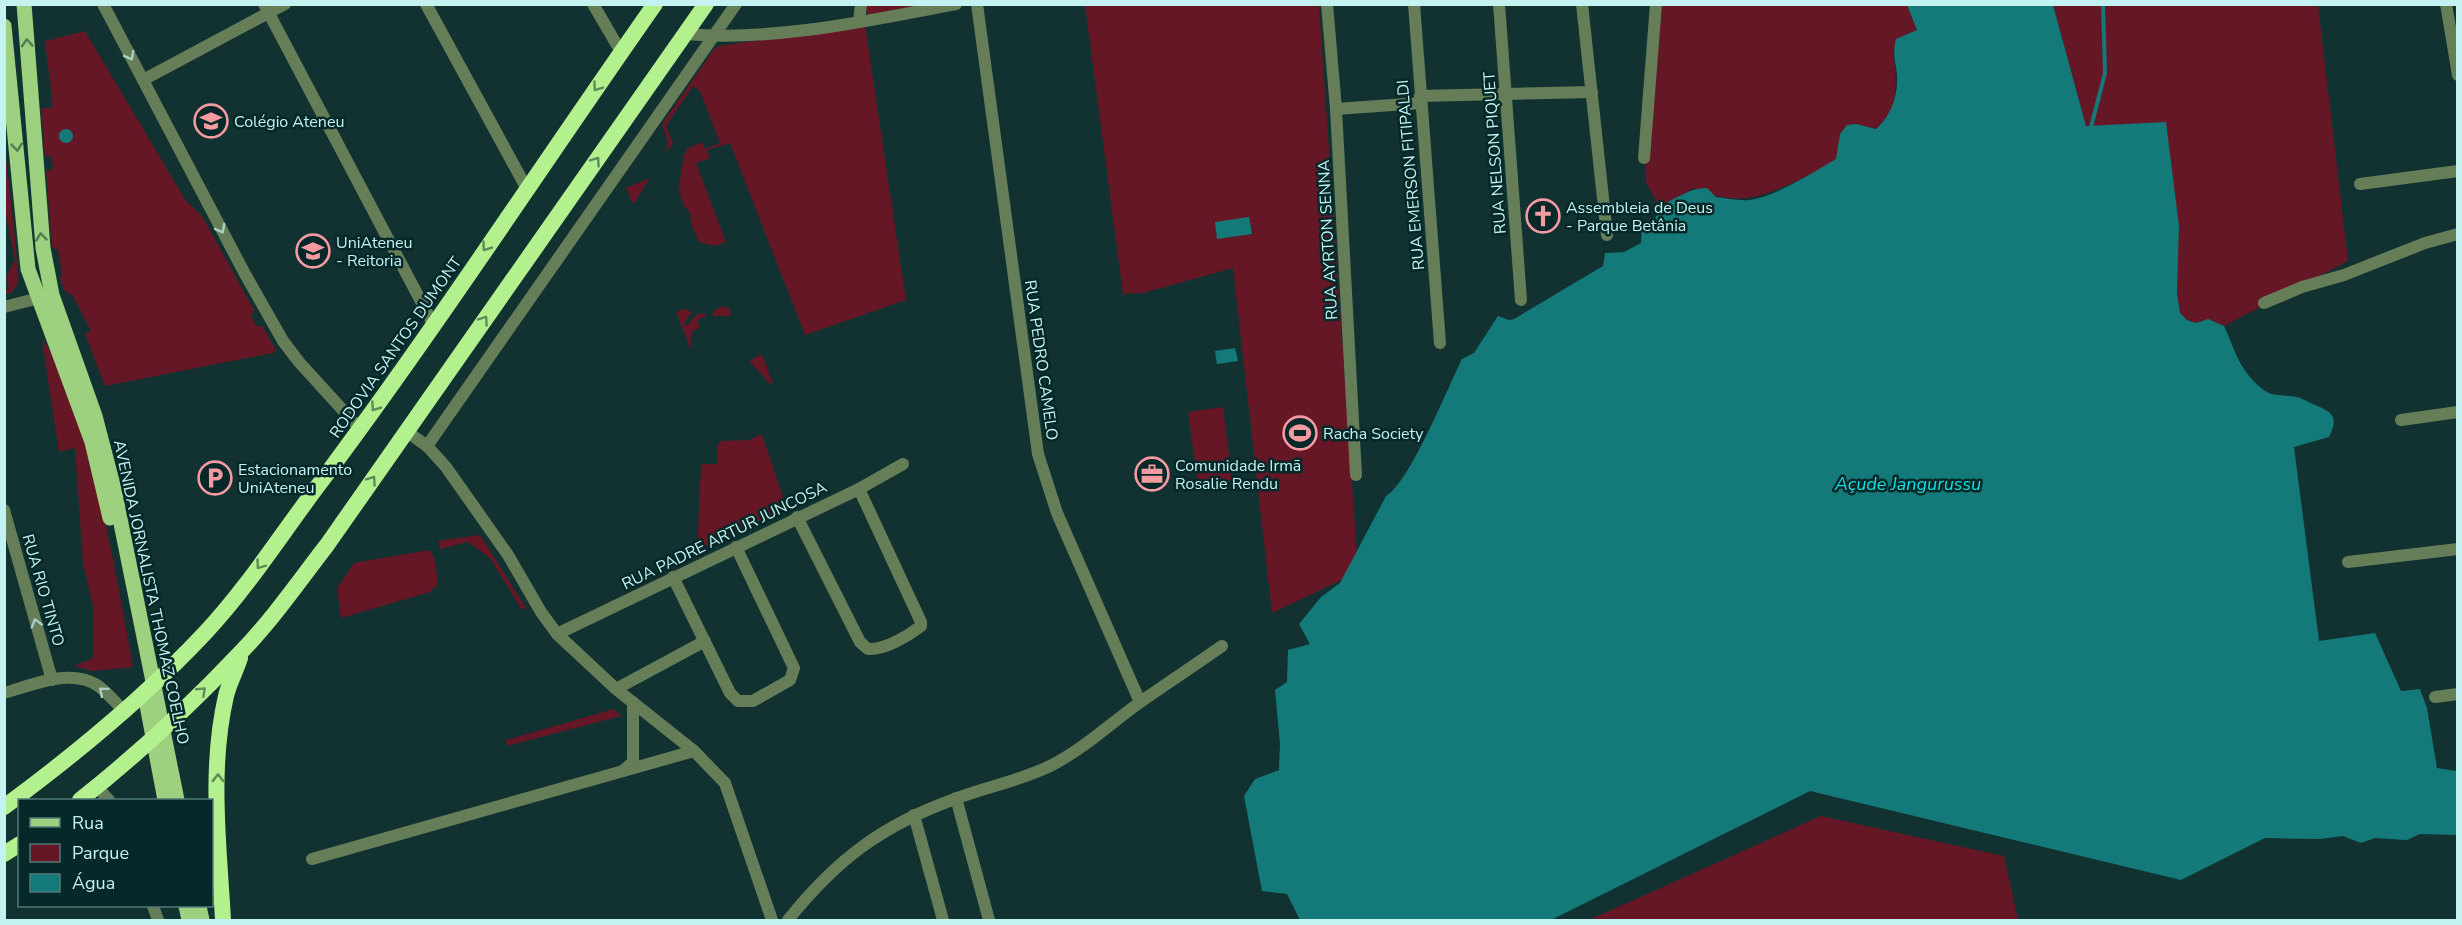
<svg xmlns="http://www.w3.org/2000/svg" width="2462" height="925" viewBox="0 0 2462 925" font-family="'Nunito Sans',sans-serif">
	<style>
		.green { fill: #661726 }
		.water { fill: #137a79 }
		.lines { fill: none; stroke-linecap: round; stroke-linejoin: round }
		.stream { stroke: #137a79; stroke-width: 4 }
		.minor { stroke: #657e58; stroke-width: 12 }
		.major { stroke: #9dd07f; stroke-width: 15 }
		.highway { stroke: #b3f18e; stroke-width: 16 }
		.oneway { stroke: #527c54 }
		.oneway2 { stroke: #a7cfc3 }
		.oneway3 { stroke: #5c8c5b }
		.labels { text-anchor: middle; stroke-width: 5; stroke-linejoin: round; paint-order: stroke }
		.poi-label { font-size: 16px; fill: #c3f2f1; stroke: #062828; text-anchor: start }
		.street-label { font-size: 16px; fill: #c3f2f1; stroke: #062828 }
		.water-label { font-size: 18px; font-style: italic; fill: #15dfdf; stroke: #062828 }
	</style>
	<rect width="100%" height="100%" fill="#123232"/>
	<g class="green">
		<polygon points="865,5 947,5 868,15"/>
		<polygon points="1085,5 1319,5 1358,572 1272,613 1233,268 1143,293 1123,294"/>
		<path d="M1662,5H1907L1917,30L1893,53C1897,81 1900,108 1876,129L1856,124C1850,134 1844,152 1835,160C1822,171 1805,177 1790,184C1751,201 1734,204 1693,188L1682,196L1659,206L1646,182V165Z"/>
		<path d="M2053,5H2318L2348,261L2224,326L2208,319L2196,323C2191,321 2183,319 2180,313C2173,301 2178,243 2179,226L2086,126Z"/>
		<polygon points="865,25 906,300 805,335 730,143 707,150 710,158 696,163 726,242 715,246 699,242 691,223 690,213 684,206 680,194 679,186 684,155 687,149 702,142 705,149 720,143 700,91 693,86 666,126 673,143 666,152 668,142 662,124 715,48 719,46"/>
		<polygon points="85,31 186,201 202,216 254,310 251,316 256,326 262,326 276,350 273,353 105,386 85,334 91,331 73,296 64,290 60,277 62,275 58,250 52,247 46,171 53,169 51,156 45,156 41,109 53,107 45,41"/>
		<polygon points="5,148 16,248 18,283 12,292 5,294 5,290 9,289 6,277 15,260 5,211"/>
		<polygon points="650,178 635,202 632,203 626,188"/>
		<polygon points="723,306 730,309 731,316 712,316 715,310"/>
		<path d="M683,309L692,312L684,323L687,326C692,320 696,311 706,314V316L698,319L699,328L691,332V349L676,312Z"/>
		<path d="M42,340C60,361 65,384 74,410C103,493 117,580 133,667L92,671L74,666L93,658V605L83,563L75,448L59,452Z"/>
		<polygon points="762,354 773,384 771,385 749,361"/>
		<polygon points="1223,407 1232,480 1198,485 1188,412"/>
		<polygon points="760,435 762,435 787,508 697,551 701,464 717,464 717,446 721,441 749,440"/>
		<polygon points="480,535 526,608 522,610 490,558 468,542 440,549 438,541"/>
		<polygon points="429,550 434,557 438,584 430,592 341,618 337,588 354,563"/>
		<polygon points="614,709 621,716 507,746 506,740"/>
		<polygon points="1821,816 2004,856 2018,920 1589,920"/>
	</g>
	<g class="water">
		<path d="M2053,5L2086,126L2166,122L2179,226L2177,293L2180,313L2187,320L2196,323L2208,319L2224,326C2236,352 2238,368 2261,388C2272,398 2284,394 2297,397C2302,398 2308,402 2313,404C2333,412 2339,417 2329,437L2294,447L2319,641L2375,633L2401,691L2420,689L2427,708L2437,768L2457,771V835L2420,834L2407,840L2375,838L2361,843L2343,836L2320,839L2265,838L2181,880L1810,791L1551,920H1300L1287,894L1262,891L1244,796L1255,779L1279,770L1280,744L1275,690L1287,682L1288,650L1310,644L1299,624L1321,597L1340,583L1386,496C1409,484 1448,387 1462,359L1474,353L1498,316L1509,320L1514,319L1603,266L1605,253L1624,252L1641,243L1642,225L1655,220L1659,206C1676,199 1689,188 1707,188L1716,197C1726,198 1739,201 1749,200C1775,197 1814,172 1836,159L1840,134L1847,125L1856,124L1876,129C1889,118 1897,99 1897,82C1898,64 1891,59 1896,39L1917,30L1907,5Z"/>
		<circle cx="66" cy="136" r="7"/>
		<polygon points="1249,217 1252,234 1217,239 1215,222"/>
		<polygon points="1235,348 1238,361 1217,364 1215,351"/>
	</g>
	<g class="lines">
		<polyline class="stream" points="2090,131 2105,73 2103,4"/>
		<g class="minor">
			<polyline points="103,4 245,274 283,341 299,362 360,429"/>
			<polyline points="264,4 433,324"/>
			<polyline points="426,4 527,189"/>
			<polyline points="593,4 621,52"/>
			<polyline points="977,4 1038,454 1057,513 1140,702"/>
			<polyline points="1327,4 1336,109 1356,475"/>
			<polyline points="1414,4 1440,343"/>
			<polyline points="1499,4 1521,300"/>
			<polyline points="1582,4 1607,235"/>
			<polyline points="2446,4 2458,75"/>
			<polyline points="859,22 861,4"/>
			<path d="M686,34C773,42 871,20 956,4"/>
			<polyline points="143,80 285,4"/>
			<polyline points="1420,96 1592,92"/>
			<polyline points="1336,109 1421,103"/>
			<polyline points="1644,158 1656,4"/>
			<polyline points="2360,184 2458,171"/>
			<polyline points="2264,303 2302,287 2344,275 2425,243 2458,234"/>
			<polyline points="4,307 47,296"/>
			<polyline points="2401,420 2458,412"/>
			<polyline points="406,431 427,446 446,467 508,555 541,612 557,634 616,689 694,751 725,783 772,920"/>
			<polyline points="427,446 736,4"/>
			<polyline points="4,510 52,680"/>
			<path d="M797,517L860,642L868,649C885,650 908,636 921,626V622L859,489"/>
			<polyline points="2348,562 2458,549"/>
			<polyline points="673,577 730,693 738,701 753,701 790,680 794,668 736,547"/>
			<polyline points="557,634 859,489 903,464"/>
			<polyline points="616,689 705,641"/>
			<path d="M4,693C33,685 69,668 97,685C107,692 116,703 125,712"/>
			<polyline points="2435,697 2458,694"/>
			<polyline points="623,771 633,762 633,702"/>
			<polyline points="97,787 109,800"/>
			<polyline points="956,798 989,920"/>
			<polyline points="914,815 943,920"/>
			<polyline points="312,859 694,751"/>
			<polyline points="153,906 158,920"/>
			<path d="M788,920C836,860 882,825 955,799C986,787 1019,781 1050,766C1082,750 1110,724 1139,703C1166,684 1195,665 1222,646"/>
		</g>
		<g class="major">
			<polyline points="24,4 43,248 52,295 95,416 114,489 177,800"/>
			<polyline points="4,26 28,269 92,442 110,518"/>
			<polyline points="146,700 165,800"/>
			<polyline points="186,906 189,920"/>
			<polyline points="199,906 202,920"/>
		</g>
		<g class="highway">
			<path d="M80,800C137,755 191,705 241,652C273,619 299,581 327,545L706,4"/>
			<path d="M4,807C76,754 144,698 205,633C249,586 284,530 323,479C438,325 544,162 655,4"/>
			<polyline points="4,854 20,844"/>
			<path d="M223,920C219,847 209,769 226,696C229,683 236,671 240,658"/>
		</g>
	</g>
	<defs><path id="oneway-chevron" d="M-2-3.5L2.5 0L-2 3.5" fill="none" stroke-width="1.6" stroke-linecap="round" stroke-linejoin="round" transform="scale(1.5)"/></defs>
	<g class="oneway">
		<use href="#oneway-chevron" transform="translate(27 43) rotate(-94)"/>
		<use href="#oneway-chevron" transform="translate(17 147) rotate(84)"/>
		<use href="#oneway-chevron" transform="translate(41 237) rotate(-96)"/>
	</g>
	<g class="oneway2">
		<use href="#oneway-chevron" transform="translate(130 56) rotate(62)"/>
		<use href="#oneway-chevron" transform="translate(221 229) rotate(62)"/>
		<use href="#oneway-chevron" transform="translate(36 623) rotate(-106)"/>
		<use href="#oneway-chevron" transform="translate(103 691) rotate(-140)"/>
	</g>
	<g class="oneway3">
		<use href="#oneway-chevron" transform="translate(597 87) rotate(125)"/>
		<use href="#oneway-chevron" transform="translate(596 161) rotate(-55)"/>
		<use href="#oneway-chevron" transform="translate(486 247) rotate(125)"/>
		<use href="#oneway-chevron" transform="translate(484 320) rotate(-55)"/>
		<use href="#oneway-chevron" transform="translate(375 407) rotate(125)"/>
		<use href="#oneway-chevron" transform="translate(372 480) rotate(-55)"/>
		<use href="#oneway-chevron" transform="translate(260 565) rotate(126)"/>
		<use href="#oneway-chevron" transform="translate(202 691) rotate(-44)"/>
		<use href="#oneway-chevron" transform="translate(218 778) rotate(-90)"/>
	</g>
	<defs>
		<symbol id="school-ring" viewBox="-11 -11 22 22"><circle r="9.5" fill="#062828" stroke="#f49aa1" stroke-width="1.5"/><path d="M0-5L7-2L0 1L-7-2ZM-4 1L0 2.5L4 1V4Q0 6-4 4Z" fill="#f49aa1"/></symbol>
		<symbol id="church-ring" viewBox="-11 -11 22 22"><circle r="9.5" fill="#062828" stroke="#f49aa1" stroke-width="1.5"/><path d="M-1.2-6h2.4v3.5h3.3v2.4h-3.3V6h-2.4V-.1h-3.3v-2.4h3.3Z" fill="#f49aa1"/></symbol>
		<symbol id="university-ring" viewBox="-11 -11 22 22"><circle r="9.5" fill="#062828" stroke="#f49aa1" stroke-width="1.5"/><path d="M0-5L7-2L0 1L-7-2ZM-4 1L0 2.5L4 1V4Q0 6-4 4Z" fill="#f49aa1"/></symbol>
		<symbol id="stadium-ring" viewBox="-11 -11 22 22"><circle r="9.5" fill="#062828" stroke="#f49aa1" stroke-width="1.5"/><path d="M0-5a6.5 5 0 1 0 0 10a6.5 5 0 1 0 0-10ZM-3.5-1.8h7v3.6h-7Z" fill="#f49aa1"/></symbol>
		<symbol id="office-ring" viewBox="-11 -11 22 22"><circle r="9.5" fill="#062828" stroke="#f49aa1" stroke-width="1.5"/><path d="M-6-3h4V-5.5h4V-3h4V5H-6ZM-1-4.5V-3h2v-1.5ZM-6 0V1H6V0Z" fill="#f49aa1"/></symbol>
		<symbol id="parking-ring" viewBox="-11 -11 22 22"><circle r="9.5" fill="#062828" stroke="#f49aa1" stroke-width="1.5"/><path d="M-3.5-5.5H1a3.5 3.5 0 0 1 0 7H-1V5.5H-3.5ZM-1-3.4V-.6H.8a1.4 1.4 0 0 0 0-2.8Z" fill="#f49aa1"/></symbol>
	</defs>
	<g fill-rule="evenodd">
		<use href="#school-ring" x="192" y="102" width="38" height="38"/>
		<use href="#church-ring" x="1524" y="197" width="38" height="38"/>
		<use href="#university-ring" x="294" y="232" width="38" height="38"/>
		<use href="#stadium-ring" x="1281" y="414" width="38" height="38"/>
		<use href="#office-ring" x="1133" y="455" width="38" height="38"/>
		<use href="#parking-ring" x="196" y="459" width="38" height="38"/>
	</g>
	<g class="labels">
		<g class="poi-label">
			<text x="234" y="127">Colégio Ateneu</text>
			<text x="1566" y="213">Assembleia de Deus<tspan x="1566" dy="18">- Parque Betânia</tspan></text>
			<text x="336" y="248">UniAteneu<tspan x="336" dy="18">- Reitoria</tspan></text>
			<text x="1323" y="439">Racha Society</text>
			<text x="1175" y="471">Comunidade Irmã<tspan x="1175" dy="18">Rosalie Rendu</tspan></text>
			<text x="238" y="475">Estacionamento<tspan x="238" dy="18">UniAteneu</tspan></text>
		</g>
		<g class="street-label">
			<text transform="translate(1494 153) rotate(-94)" y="6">RUA NELSON PIQUET</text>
			<text transform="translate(1410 175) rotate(-95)" y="6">RUA EMERSON FITIPALDI</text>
			<text transform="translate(1327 240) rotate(-93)" y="6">RUA AYRTON SENNA</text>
			<text transform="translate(395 347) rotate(-55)" y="6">RODOVIA SANTOS DUMONT</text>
			<text transform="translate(1042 360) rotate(82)" y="6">RUA PEDRO CAMELO</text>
			<text transform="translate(724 535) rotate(-26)" y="6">RUA PADRE ARTUR JUNCOSA</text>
			<text transform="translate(44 590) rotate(74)" y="6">RUA RIO TINTO</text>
			<text transform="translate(152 592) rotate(78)" y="6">AVENIDA JORNALISTA THOMAZ COELHO</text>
		</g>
		<g class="water-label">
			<text x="1908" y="490">Açude Jangurussu</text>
		</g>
	</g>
	<rect width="2462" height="925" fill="none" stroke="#c3f2f1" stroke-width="12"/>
	<rect x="18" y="799" width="195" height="108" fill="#062828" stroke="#527978" stroke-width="1.5"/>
	<rect x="30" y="818" width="30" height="9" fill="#9dd07f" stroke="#527978" stroke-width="1.5"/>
	<text x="72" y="829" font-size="18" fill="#c3f2f1">Rua</text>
	<rect x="30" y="844" width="30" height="18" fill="#661726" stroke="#527978" stroke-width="1.5"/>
	<text x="72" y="859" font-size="18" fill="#c3f2f1">Parque</text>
	<rect x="30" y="874" width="30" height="18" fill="#137a79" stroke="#527978" stroke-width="1.5"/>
	<text x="72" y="889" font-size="18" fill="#c3f2f1">Água</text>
</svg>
